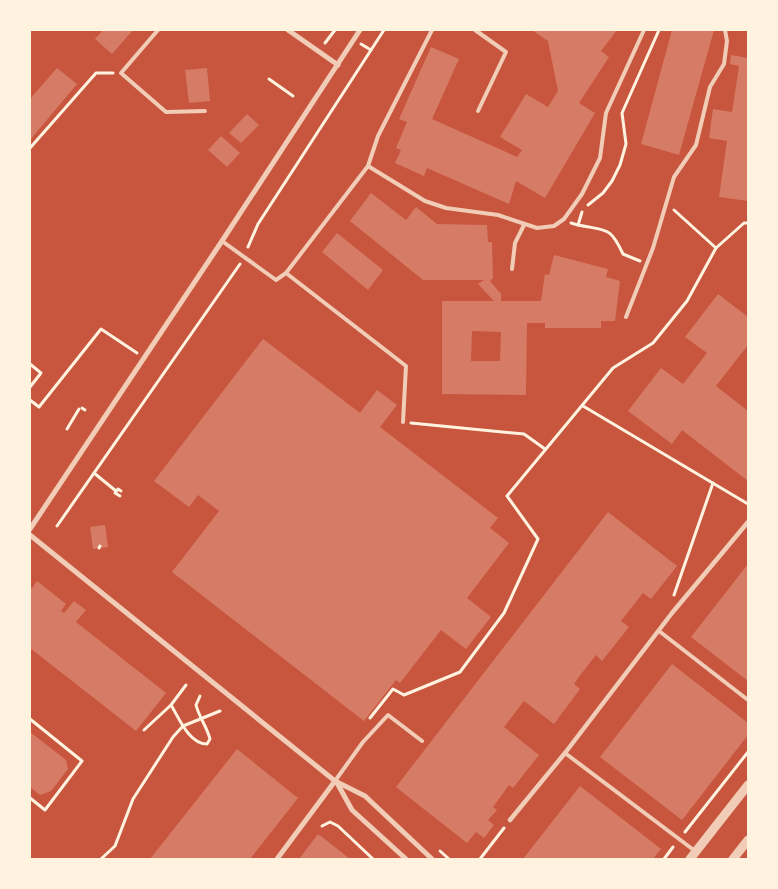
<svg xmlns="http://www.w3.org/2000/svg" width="778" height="889" viewBox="0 0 778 889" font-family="Inter,sans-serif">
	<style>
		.building { fill: #d67c66; fill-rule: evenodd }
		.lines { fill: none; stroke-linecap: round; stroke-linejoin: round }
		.path { stroke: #fff3e0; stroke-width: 3 }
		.service { stroke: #f1ccb7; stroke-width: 4 }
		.pedestrian { stroke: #f1ccb7; stroke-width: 4.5 }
		.minor { stroke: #f1ccb7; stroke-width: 5 }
		.tertiary { stroke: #f1ccb7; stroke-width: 9 }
	</style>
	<rect width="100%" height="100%" fill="#c8553d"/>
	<g class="building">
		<polygon points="103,30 133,30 112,54 95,39"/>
		<polygon points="532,30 617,30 601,51 609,57 579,103 595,113 545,198 516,181 509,204 427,168 424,176 395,163 401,150 396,148 407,122 399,119 431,47 459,59 432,119 517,157 522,150 500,137 526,94 548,107 558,91 548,41"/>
		<polygon points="672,30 714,30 679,155 641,144"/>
		<polygon points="731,55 748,58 748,201 719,197 727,141 709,138 713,109 732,112 739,66 730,64"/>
		<polygon points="57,68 77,84 30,140 30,99"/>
		<polygon points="207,68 210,101 189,103 185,70"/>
		<polygon points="247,114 259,125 241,143 229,133"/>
		<polygon points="221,136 240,153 227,167 208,150"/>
		<path d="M371,193L406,220L416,207L437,224L487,225L488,242H492L493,278L490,281L501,294V301H541L545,274L549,275L554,255L608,269L606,277L620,281L615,321H601V328H545V323H527L526,395L442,394V301H494L478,284L484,280H423L350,221ZM472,331L501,332L500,361H471Z"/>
		<polygon points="337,233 383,270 368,290 322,252"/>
		<polygon points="718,294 748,317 748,345 716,386 748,411 748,481 682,430 672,444 628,411 661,368 683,384 707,353 685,337"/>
		<polygon points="263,339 360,413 377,390 397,405 380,427 498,518 490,528 509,543 467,598 491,617 466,649 441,630 400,683 396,680 364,721 172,572 219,511 198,495 189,507 154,481"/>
		<polygon points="608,512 677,566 651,599 643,593 621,621 629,627 602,661 596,655 578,678 574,684 580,689 554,724 524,701 504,727 539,755 513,788 509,785 493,807 497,810 488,820 494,825 484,838 476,832 467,843 396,787"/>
		<polygon points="105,525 108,547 93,549 90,527"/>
		<polygon points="748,564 748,681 691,637"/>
		<polygon points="37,581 66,604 61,611 64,613 74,601 86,610 76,622 166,693 136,731 30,648 30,586 32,588"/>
		<polygon points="672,664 748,723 748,735 682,820 600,757"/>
		<polygon points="30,732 66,760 68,769 51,791 40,795 30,787"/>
		<polygon points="237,749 298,798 250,859 150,859"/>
		<polygon points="580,786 661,849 653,859 523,859"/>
		<polygon points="318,834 326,840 350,859 299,859"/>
	</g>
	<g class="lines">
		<g class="path">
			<polyline points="325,43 335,30"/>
			<polyline points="361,44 371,50"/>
			<polyline points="269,79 293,96"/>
			<polyline points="30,148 96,73 113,73"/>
			<polyline points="588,205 603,193 612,181 620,165 626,144 622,113 659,30"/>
			<polyline points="674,210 716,248"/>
			<polyline points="571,223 578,225 582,212"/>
			<path d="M578,225C607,231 610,226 623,254L640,261"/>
			<polyline points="248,247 258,224 384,30"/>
			<polyline points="30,364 41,373 30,387"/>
			<polyline points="30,400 39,407 101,329 137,353"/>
			<polyline points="583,406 748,504"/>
			<polyline points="82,408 85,410"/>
			<polyline points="411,423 524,434 545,449"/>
			<polyline points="67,429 79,409"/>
			<polyline points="94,473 116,491"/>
			<polyline points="120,496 115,493 118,489 121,491"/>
			<polyline points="57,526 240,264"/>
			<polyline points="99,548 100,546"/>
			<polyline points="674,595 713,483"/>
			<path d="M171,705C179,718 189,744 207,744L210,739C207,727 199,717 196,705L200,696"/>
			<polyline points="370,718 393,689 404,695 460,672 504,613 538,539 507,496 613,368 653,343 687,301 716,248 744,223 748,223"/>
			<polyline points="30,719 82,761 45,810 30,798"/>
			<polyline points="144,730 171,705 186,685"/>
			<polyline points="322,826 330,822 338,826 373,859"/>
			<polyline points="685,832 748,752"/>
			<polyline points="440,851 449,859"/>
			<polyline points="101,859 115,846 133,799 173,737 183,726 220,711"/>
			<polyline points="480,859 504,828"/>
			<polyline points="664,859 673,847"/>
		</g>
		<g class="service">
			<polyline points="158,30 121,73 166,112 205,111"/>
			<polyline points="475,30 506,52 478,111"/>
			<polyline points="368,166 425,201 446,208 498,215 537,228 554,226 564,219 582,194 600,158 606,113 644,30"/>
			<polyline points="222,241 276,280 286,273 368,166 378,136 432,30"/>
			<polyline points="512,269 515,243 524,225"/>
			<polyline points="286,273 406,366 403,422"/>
			<polyline points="626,317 653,248 674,177 696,145 710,87 724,64 727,41 725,30"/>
			<polyline points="659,631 748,700"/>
			<polyline points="565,753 695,851"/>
			<polyline points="335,781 363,742 388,715 422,741"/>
		</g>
		<polyline class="pedestrian" points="510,820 565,753 672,613 748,522"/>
		<g class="minor">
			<polyline points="288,30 338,65"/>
			<polyline points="30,529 222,241 360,30"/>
			<polyline points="30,535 335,781 365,796 432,859"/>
			<polyline points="336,781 352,810 406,859"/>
			<polyline points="277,859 335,781"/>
		</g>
		<g class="tertiary">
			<polyline points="690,859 748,785"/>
			<polyline points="733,859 748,840"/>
		</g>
	</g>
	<rect width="778" height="889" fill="none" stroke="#fff3e0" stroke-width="62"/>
</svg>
